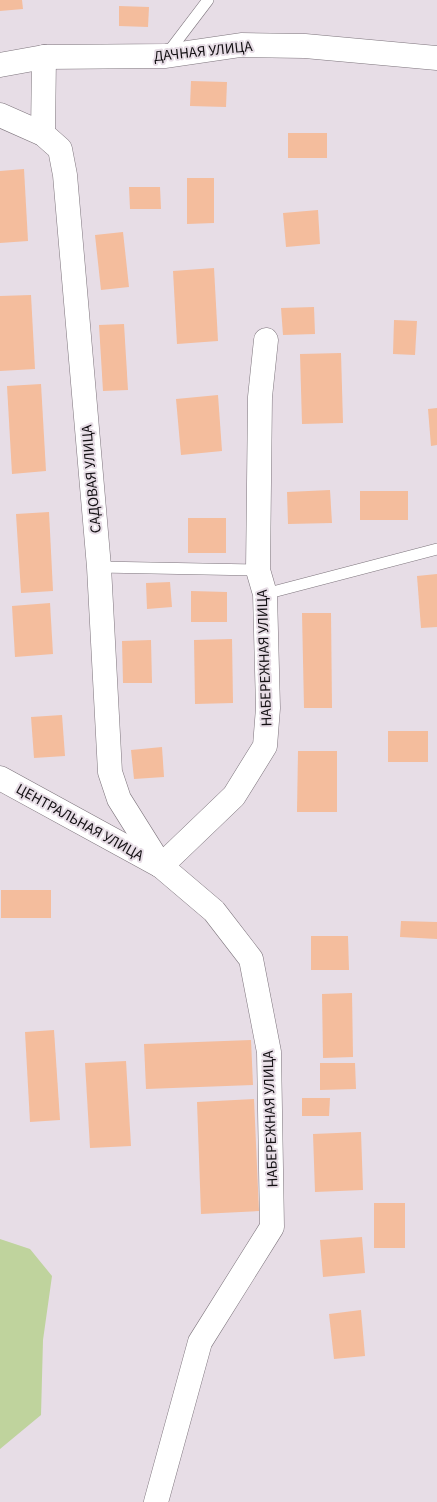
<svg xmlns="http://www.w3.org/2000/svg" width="437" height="1502" viewBox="0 0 437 1502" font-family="'Source Sans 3',sans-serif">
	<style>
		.green { fill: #bfd39d }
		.building { fill: #f4bd9d }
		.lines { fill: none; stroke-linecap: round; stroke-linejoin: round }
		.lane-casing { stroke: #7d747c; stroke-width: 12 }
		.street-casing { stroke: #7d747c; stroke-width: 25 }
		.lane { stroke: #fff; stroke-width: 11 }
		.street { stroke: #fff; stroke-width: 24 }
		.labels { text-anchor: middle; stroke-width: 4; stroke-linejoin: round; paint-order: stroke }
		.street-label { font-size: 15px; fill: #131013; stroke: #e7dde6 }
	</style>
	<rect width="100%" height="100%" fill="#e7dde6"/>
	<polygon class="green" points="0,1239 30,1249 52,1276 43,1340 41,1415 0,1449"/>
	<g class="building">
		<polygon points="0,0 22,0 23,9 0,11"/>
		<polygon points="119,6 149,7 148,27 119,26"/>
		<polygon points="191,81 227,82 226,107 190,106"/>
		<rect x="288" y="133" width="39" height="25"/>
		<polygon points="24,169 28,241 0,243 0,171"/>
		<polygon points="187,178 214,178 214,223 187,224"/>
		<polygon points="129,187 160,187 161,209 130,209"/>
		<polygon points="318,210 320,244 286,247 283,213"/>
		<polygon points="123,232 129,287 101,290 95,235"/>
		<polygon points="214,268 218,341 177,344 173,271"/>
		<polygon points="31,295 35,369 0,371 0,296"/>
		<polygon points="314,307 315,334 283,335 281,308"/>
		<polygon points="394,320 417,321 415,355 393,354"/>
		<polygon points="124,324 128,390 103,391 99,325"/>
		<polygon points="341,353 343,423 302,424 300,354"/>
		<polygon points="41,384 46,471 12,474 7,386"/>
		<polygon points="218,395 222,451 181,455 176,399"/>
		<polygon points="437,408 437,445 431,446 428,409"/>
		<polygon points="330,490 332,523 288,524 287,492"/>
		<rect x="360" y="491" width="48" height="29"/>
		<polygon points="49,512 53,591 21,593 16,514"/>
		<rect x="188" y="518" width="38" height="35"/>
		<polygon points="437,574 437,627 421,628 417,576"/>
		<polygon points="170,582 172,607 147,609 146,583"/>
		<polygon points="191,591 227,592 227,622 191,622"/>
		<polygon points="50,603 53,654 15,657 12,606"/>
		<polygon points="302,613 331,613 332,708 304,708"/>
		<polygon points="232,639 233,703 195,704 194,640"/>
		<polygon points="151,640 152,683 123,683 122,641"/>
		<polygon points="62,715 65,756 34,758 31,717"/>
		<rect x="388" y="731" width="40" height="31"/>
		<polygon points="162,747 164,777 134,779 131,750"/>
		<polygon points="298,751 337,751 337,812 297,812"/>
		<rect x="1" y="890" width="50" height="28"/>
		<polygon points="401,921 437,922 437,939 400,937"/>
		<polygon points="311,936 348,936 349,970 311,970"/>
		<polygon points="352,993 353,1057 323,1058 322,994"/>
		<polygon points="54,1030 60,1120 30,1122 25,1032"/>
		<polygon points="251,1040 253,1085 146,1089 144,1044"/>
		<polygon points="126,1061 131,1146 90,1148 85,1063"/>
		<polygon points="320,1063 355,1063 356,1089 320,1090"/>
		<polygon points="302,1098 330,1098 329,1116 302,1116"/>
		<polygon points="254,1099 259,1211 201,1214 197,1102"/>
		<polygon points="361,1132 363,1190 315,1192 313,1134"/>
		<rect x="374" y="1203" width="31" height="45"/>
		<polygon points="362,1237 365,1273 323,1277 320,1240"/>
		<polygon points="361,1310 365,1356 334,1359 329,1314"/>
	</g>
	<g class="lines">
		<defs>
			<g id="lane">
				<polyline points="167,54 208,0"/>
				<polyline points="99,567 258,570"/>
				<polyline points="265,594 437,549"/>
			</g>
			<g id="street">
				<polyline points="0,65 44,57 166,56 241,45 305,46 437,58"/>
				<polyline points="0,115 43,134 60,149 65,175 99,567 110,772 119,799 161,866"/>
				<polyline points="43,134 44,57"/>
				<polyline points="0,778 159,865"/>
				<polyline points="156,1502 200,1342 272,1227 269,1052 251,959 214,911 161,866 234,796 265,746 268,708 265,594 258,570 260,397 266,340"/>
			</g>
		</defs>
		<use href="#lane" class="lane-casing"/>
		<use href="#street" class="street-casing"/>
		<use href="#lane" class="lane"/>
		<use href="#street" class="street"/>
	</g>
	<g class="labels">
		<g class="street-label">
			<text transform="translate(203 51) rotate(-6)" y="5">ДАЧНАЯ УЛИЦА</text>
			<text transform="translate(91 479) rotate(-95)" y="5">САДОВАЯ УЛИЦА</text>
			<text transform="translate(264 658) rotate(-92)" y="5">НАБЕРЕЖНАЯ УЛИЦА</text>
			<text transform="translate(80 822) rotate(29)" y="5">ЦЕНТРАЛЬНАЯ УЛИЦА</text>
			<text transform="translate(270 1119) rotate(-92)" y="5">НАБЕРЕЖНАЯ УЛИЦА</text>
		</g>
	</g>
</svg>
